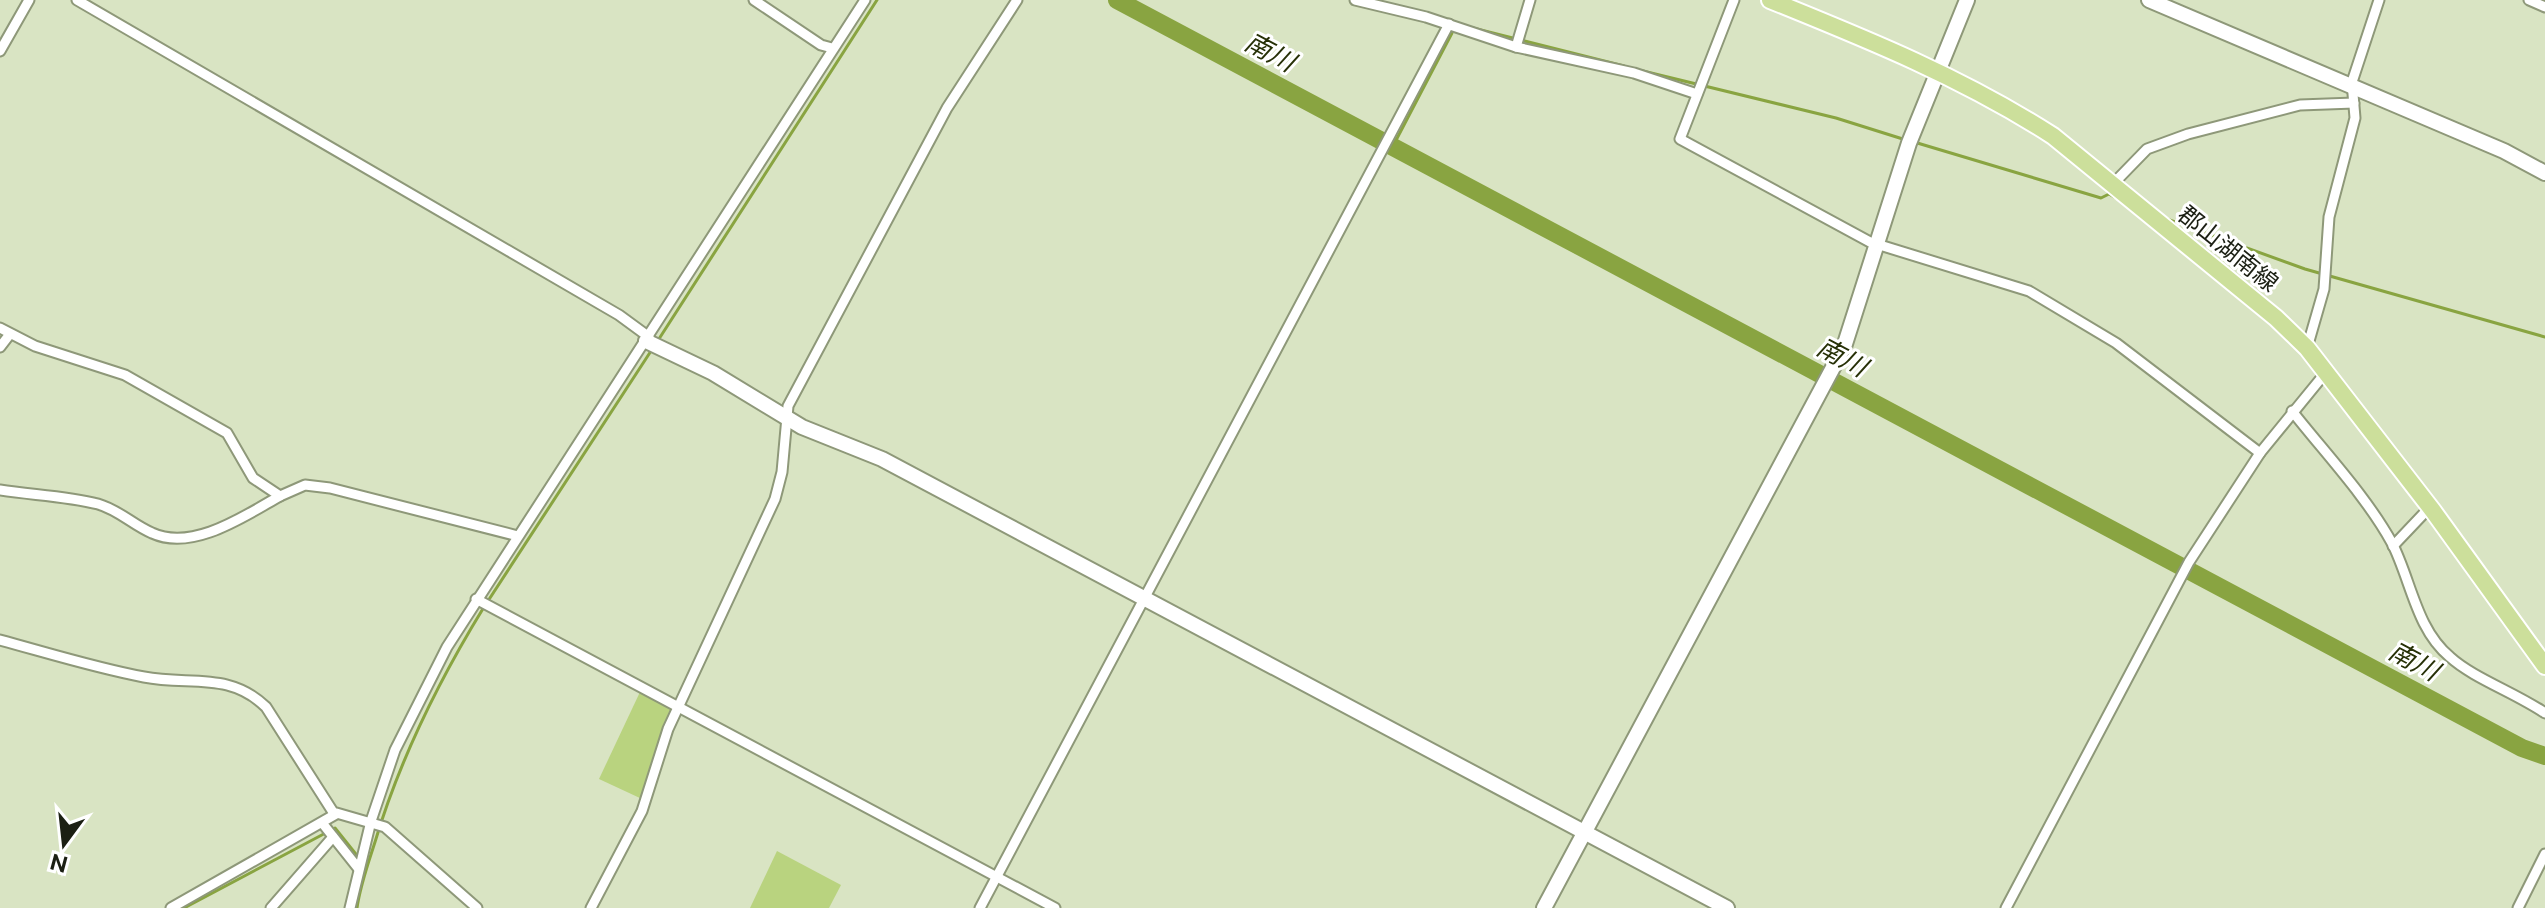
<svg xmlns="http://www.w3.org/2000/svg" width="2545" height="908" viewBox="0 0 2545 908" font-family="'Public Sans','Noto Sans JP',sans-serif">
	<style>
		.green { fill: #b9d37f }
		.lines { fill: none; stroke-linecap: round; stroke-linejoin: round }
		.stream { stroke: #89a441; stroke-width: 3 }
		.river { stroke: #89a441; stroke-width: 18 }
		.street-casing { stroke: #8e9879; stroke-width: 13 }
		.secondary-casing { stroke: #8e9879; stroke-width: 18 }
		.primary-casing { stroke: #fff; stroke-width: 20 }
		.street { stroke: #fff; stroke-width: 9 }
		.secondary { stroke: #fff; stroke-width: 14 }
		.primary { stroke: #ccdf9b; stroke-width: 16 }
		.labels { text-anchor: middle; stroke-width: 6; stroke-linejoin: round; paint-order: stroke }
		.street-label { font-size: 24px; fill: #1b1f13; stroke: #fff }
		.water-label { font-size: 26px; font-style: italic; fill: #273107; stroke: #fff }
	</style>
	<rect width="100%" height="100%" fill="#d9e4c3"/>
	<g class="green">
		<polygon points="640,692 671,708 671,712 642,799 599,779"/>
		<polygon points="777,851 841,885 829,908 750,908"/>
	</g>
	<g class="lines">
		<g class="stream">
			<polyline points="1469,27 1624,66"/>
			<polyline points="1643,71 1836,118 1906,140"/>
			<polyline points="1914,142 2101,198 2109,194 2116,198"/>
			<polyline points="1393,146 1452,33"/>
			<polyline points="2164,218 2305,269 2545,337"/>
			<polyline points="657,342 877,0"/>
			<polyline points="488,601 651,351"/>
			<polyline points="184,908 335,828 359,858"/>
			<path d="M357,908C360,886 368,864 375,842C400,758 438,682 484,607"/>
		</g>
		<polyline class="river" points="1117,0 2522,748 2545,756"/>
		<defs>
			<g id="street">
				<polyline points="77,0 619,315 649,337"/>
				<polyline points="754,0 821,45 832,48"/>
				<polyline points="1355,0 1426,17 1516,47 1634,73 1697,94"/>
				<polyline points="1734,0 1680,139 1870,242 2029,291 2116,343 2260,453 2327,371"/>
				<polyline points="2529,0 2545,7"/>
				<polyline points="1516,47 1530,0"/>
				<polyline points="0,51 29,0"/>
				<polyline points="2112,185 2147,149 2188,134 2300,105 2354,103"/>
				<polyline points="0,328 35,346 125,375 227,433 253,478 280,496 305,485 330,488 518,536"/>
				<polyline points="0,347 10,334"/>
				<polyline points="2307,348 2324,289 2329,217 2355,118 2352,82 2379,0"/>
				<path d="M2292,411C2325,453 2366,496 2392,543C2411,580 2416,629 2450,657C2473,678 2516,693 2545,713"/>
				<path d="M0,490C32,495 67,496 98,504C119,510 133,525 152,533C193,552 246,515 280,496"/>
				<polyline points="2393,546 2430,507"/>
				<polyline points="476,599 1055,908"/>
				<path d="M0,640C48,653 96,668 144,677C189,686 229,671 266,707L333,812L385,827L477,908"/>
				<polyline points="323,824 358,868"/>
				<polyline points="171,908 336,814"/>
				<polyline points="271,908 333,837"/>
				<polyline points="350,908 371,821 395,750 447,647 865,0"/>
				<polyline points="591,908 642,811 668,729 775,499 782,472 788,406 947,108 1017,0"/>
				<polyline points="980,908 1449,24"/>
				<polyline points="2006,908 2189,562 2260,453"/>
				<polyline points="2518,908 2545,854"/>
			</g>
			<g id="secondary">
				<polyline points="2149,0 2504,151 2545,173"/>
				<polyline points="646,341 713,373 802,427 882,459 1727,908"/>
				<polyline points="1544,908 1844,347 1909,143 1967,0"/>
			</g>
			<path id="primary" d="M1770,0C1869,40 1963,78 2053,136L2276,318L2307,348L2433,511L2545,666"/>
		</defs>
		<use href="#street" class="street-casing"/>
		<use href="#secondary" class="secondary-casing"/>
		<use href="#primary" class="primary-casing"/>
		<use href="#street" class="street"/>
		<use href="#secondary" class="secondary"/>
		<use href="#primary" class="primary"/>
	</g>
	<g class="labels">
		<g class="street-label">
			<text transform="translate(2228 249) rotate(39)" y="8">郡山湖南線</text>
		</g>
		<g class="water-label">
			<text transform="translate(1270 52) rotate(28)" y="9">南川</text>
			<text transform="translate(1842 357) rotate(28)" y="9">南川</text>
			<text transform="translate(2414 661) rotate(28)" y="9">南川</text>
		</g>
	</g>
	<g transform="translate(64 844) rotate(195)" stroke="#ffffff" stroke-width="6" paint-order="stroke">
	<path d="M0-6L14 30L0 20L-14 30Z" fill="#1b1f13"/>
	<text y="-12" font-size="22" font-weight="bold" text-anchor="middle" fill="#1b1f13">N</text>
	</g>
</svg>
